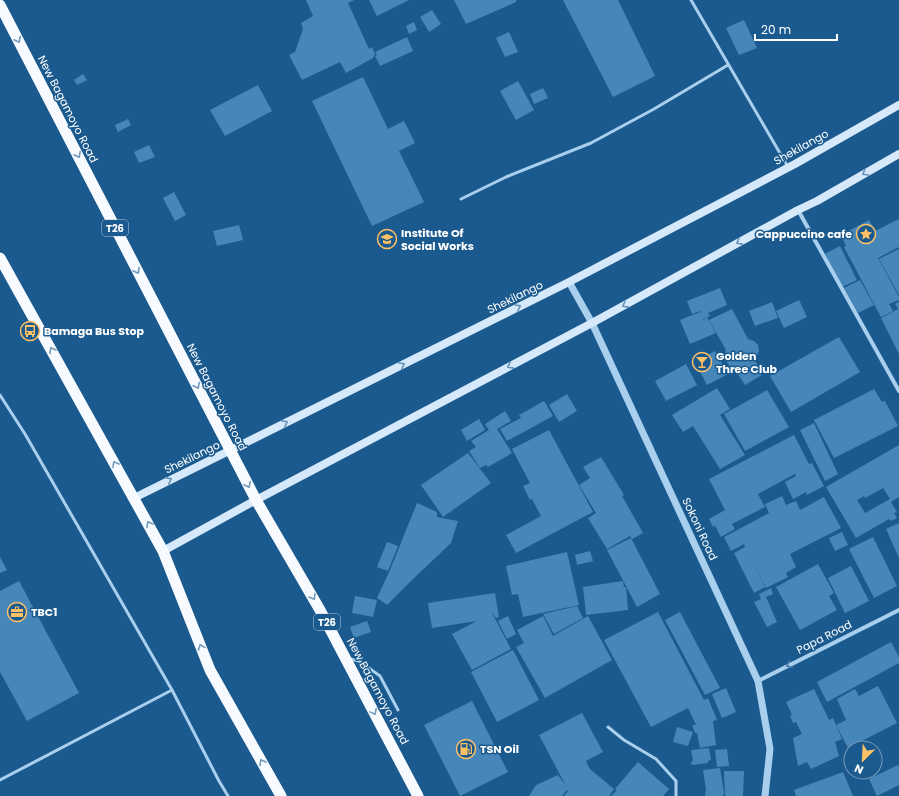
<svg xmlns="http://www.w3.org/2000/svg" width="899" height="796" viewBox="0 0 899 796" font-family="Poppins,sans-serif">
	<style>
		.building { fill: #4786b8; fill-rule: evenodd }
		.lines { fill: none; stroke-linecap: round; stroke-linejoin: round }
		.service { stroke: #a8cfee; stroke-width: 3 }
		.minor { stroke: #a8cfee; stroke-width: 4 }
		.tertiary { stroke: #a8cfee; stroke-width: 7 }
		.secondary { stroke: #d5e9fa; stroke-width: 8 }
		.trunk { stroke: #f7fbff; stroke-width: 11 }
		.oneway { stroke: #739abb }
		.oneway2 { stroke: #6593b9 }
		.oneway3 { stroke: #457dab }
		.labels { text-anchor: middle; stroke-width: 3; stroke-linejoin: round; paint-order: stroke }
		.shield { fill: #1b5a8e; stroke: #bbcedd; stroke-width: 1 }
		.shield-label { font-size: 10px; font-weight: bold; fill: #fff }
		.street-label { font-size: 11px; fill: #fff; stroke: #1b5a8e }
		.poi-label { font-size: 11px; font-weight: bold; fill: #fff; stroke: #1b5a8e; text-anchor: start }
	</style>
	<rect width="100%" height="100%" fill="#1b5a8e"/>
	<g class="building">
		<polygon points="306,0 354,0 348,3 369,49 372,47 375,54 373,58 346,73 340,62 302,80 289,55 295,52 303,29 301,23 313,16"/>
		<polygon points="369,0 409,0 377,16"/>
		<polygon points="454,0 516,0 516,2 466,24"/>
		<polygon points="563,0 618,0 655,76 613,97"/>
		<polygon points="432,10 441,24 429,32 420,17"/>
		<polygon points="744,20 757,48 739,55 726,28"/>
		<polygon points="414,22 417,30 409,34 406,26"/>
		<polygon points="509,32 518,52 505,57 496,38"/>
		<polygon points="407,37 413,51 380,66 375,56 377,55 375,52"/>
		<polygon points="83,74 87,80 77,85 74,80"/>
		<polygon points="363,77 388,129 404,121 415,143 399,151 424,202 372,226 312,101"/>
		<polygon points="518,81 534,110 516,120 500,91"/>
		<polygon points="258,85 272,111 225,136 210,110"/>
		<polygon points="543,88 548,98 534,104 530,94"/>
		<polygon points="128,119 131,125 118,132 115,125"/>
		<polygon points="149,145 155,157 139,163 134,152"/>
		<polygon points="174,192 186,215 175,221 163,198"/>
		<polygon points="899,219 899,247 878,258 899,297 899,300 889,304 893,311 881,317 844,247 846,246 841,235 869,220 875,231"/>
		<polygon points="239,225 243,240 217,246 213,231"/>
		<polygon points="840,246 857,280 842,287 825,254"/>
		<polygon points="899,249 899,295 879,259"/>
		<polygon points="860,280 874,305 858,313 844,288"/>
		<polygon points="720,288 727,305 708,313 710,316 703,319 703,320 707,317 716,333 690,344 680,320 700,312 702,317 700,311 692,314 687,301"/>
		<polygon points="799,300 807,317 784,328 776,311"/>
		<polygon points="772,302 778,318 755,326 749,311"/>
		<polygon points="899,302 899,354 881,318 898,309 895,304"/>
		<polygon points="732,309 748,339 754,341 758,345 759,351 755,360 762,375 745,385 734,368 730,367 726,361 725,357 726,350 709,320"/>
		<polygon points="839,337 860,372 791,412 770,376"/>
		<polygon points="715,351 728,374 707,385 695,362"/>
		<polygon points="686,364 697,385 666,401 655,381"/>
		<polygon points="717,388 730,409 720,415 745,455 720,469 693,426 683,432 672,415"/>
		<polygon points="874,389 882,402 885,401 898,426 834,458 814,420"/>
		<polygon points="767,390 789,427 745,451 724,414"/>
		<polygon points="567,394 577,411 559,422 549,405"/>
		<polygon points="544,401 553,416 507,441 500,429 521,418 519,415"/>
		<polygon points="505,411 511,421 497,429 512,453 488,467 486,465 480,468 469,451 476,447 471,441 489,430 485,424"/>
		<polygon points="479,419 485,430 467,441 461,430"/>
		<polygon points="814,423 838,474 825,481 800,430"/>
		<polygon points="549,430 593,512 516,553 506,535 541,516 532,499 530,500 523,486 530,483 512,449"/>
		<polygon points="794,435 809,464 812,463 824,486 807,495 806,492 793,499 785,482 796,476 795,474 758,494 765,507 732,524 735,529 721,537 715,526 713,527 709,519 725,510 709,479"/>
		<path d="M899,445V497L891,502L897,512L894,513L897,518L891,521L889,519L856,538L826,487ZM883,488L890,499L865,513L857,500L864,496L865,498Z"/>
		<polygon points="468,453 491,483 443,517 421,485"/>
		<polygon points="601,457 624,495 622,496 643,533 632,539 630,536 607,549 588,518 596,513 579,485 590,478 583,467"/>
		<polygon points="782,496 786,505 796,501 800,510 824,497 841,528 790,554 796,567 786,573 788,577 766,588 753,563 765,587 754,593 734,553 745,547 744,544 731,551 724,537 769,513 765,504"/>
		<polygon points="417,503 437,512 437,517 458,521 451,543 413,579 393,571 413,579 387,605 377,598 390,570"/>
		<polygon points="899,523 899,558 886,529"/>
		<polygon points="842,532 848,545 835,551 829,538"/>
		<polygon points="873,537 897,586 874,598 849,549"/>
		<polygon points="631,538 660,594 637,607 607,550"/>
		<polygon points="387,542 398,546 388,571 377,567"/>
		<polygon points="590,551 593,561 577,565 575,555"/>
		<polygon points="567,552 579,605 523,617 518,594 512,595 506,566"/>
		<polygon points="0,557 7,570 0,573"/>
		<polygon points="818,564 834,593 829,596 837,610 800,630 776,587"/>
		<polygon points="851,566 869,601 845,613 828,578"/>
		<polygon points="19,581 79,693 27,721 0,672 0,591"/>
		<polygon points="623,581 624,587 626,587 628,610 586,615 583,587"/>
		<polygon points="771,588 773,594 766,597 777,622 767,627 754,602 761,599 759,594"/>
		<polygon points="495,593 499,617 496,618 491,611 492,613 479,620 492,613 511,649 472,670 452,634 477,621 432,628 428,603"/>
		<polygon points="355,596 377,600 373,617 352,613"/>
		<polygon points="577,606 583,618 554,634 543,614"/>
		<polygon points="658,612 704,700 708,698 717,720 713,721 716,745 700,748 697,733 695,733 692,725 696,725 688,708 651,727 604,640"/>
		<polygon points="680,612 720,688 705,695 665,620"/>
		<polygon points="508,616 516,634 507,639 498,621"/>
		<polygon points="543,616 553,636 588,616 612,660 545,698 516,647 524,643 517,630"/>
		<polygon points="367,621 371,632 354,638 350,627"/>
		<polygon points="891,642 899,657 899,663 827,702 817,682"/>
		<polygon points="513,650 539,700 497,722 471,672"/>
		<polygon points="878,686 897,723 848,748 836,725 846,720 837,699 855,689 859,696"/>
		<polygon points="726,688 736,712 722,718 712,694"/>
		<polygon points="814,689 829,720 833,718 842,739 835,742 839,756 811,769 807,762 798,766 793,738 802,734 796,722 793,723 790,716 792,715 786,702"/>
		<polygon points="472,701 508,772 460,796 424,725"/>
		<polygon points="582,713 603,752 586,761 590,769 614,789 609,796 564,796 568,791 567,790 562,796 529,796 536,785 558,775 566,786 539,735"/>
		<polygon points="677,727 693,732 688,746 673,742"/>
		<polygon points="709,748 711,760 708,761 708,763 692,765 691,762 693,761 691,750"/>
		<polygon points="727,749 729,766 717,767 715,750"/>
		<polygon points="638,762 669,789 663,796 611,796 617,790 615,789"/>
		<polygon points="898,765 899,767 899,785 877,796 869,779"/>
		<polygon points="720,768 724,793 723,796 705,796 706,789 703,770"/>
		<polygon points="724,771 744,771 743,796 725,796"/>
		<polygon points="843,772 853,796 796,796 794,790"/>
	</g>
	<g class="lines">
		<g class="service">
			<polyline points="691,0 788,167"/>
			<polyline points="461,199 506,177 591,143 654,109 728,65"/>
			<polyline points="0,395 25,434 172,690 219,781 228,796"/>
			<polyline points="350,659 359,661 380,676 398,710"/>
			<polyline points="608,727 624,740 656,759 676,781 676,796"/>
			<polyline points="0,780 172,690"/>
		</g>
		<g class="minor">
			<polyline points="798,210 899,391"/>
			<polyline points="758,681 899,610"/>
		</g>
		<polyline class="tertiary" points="569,282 592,323 758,681 770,749 765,796"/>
		<g class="secondary">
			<polyline points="134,498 569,282 795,164 899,105"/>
			<polyline points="163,551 256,500 592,323 798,210 817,201 899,154"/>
		</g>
		<g class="trunk">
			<polyline points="0,5 256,500 320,610 418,796"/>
			<polyline points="0,258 163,551 210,670 281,796"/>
		</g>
	</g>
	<defs><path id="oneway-chevron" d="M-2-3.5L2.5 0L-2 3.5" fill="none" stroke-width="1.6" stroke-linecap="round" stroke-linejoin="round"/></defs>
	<g class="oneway">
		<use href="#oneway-chevron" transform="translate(18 40) rotate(63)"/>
		<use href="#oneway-chevron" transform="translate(78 155) rotate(63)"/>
		<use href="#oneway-chevron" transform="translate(137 271) rotate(63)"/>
		<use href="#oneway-chevron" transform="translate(52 350) rotate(-119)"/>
		<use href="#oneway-chevron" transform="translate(197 386) rotate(63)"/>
		<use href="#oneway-chevron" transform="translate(115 464) rotate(-119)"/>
		<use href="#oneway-chevron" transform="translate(248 485) rotate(63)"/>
		<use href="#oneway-chevron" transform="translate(149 524) rotate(-119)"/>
		<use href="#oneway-chevron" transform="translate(313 597) rotate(59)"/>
		<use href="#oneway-chevron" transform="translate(201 647) rotate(-111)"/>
		<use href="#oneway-chevron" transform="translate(374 712) rotate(62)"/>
		<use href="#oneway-chevron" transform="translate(262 762) rotate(-120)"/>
	</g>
	<g class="oneway2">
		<use href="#oneway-chevron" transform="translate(865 173) rotate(150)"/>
		<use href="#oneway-chevron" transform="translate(739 242) rotate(151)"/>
		<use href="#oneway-chevron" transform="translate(625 305) rotate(151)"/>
		<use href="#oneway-chevron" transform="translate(518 307) rotate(-26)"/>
		<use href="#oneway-chevron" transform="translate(402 365) rotate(-26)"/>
		<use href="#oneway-chevron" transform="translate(510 366) rotate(152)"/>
		<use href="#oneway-chevron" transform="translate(285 423) rotate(-26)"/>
		<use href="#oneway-chevron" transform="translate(169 480) rotate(-26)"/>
	</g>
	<use class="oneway3" href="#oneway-chevron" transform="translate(789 665) rotate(153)"/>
	<defs>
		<symbol id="sight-ring" viewBox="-11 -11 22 22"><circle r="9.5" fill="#1b5a8e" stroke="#ffc165" stroke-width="1.5"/><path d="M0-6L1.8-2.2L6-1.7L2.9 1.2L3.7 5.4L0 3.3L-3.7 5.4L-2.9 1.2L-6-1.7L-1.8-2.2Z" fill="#ffc165"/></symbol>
		<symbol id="university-ring" viewBox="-11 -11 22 22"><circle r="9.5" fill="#1b5a8e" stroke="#ffc165" stroke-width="1.5"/><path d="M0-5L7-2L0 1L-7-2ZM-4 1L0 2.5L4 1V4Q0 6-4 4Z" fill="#ffc165"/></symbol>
		<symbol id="bus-ring" viewBox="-11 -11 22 22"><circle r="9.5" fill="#1b5a8e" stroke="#ffc165" stroke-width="1.5"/><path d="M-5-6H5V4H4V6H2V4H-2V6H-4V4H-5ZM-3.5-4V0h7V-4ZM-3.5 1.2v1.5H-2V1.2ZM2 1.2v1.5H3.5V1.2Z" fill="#ffc165"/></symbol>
		<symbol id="bar-ring" viewBox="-11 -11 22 22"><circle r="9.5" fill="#1b5a8e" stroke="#ffc165" stroke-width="1.5"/><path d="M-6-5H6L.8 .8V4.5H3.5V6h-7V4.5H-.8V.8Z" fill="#ffc165"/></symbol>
		<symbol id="office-ring" viewBox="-11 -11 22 22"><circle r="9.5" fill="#1b5a8e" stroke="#ffc165" stroke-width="1.5"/><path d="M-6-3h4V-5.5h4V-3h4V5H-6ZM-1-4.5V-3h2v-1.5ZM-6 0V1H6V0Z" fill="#ffc165"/></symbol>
		<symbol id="fuel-ring" viewBox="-11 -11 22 22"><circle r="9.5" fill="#1b5a8e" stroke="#ffc165" stroke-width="1.5"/><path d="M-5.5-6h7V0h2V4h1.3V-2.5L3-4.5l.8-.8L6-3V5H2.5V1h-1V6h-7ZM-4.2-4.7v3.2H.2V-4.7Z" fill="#ffc165"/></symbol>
	</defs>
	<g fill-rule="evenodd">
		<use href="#sight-ring" x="855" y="223" width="22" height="22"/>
		<use href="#university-ring" x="376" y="228" width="22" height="22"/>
		<use href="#bus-ring" x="19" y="320" width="22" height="22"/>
		<use href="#bar-ring" x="691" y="351" width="22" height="22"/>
		<use href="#office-ring" x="6" y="601" width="22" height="22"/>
		<use href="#fuel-ring" x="455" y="738" width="22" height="22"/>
	</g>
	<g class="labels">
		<g class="shield">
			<rect x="102" y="220" width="26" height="16" rx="3"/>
			<rect x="314" y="614" width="26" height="16" rx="3"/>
		</g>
		<g class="shield-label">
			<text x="115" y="232">T26</text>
			<text x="327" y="626">T26</text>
		</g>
		<g class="street-label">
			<text transform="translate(68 109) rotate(63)" y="4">New Bagamoyo Road</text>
			<text transform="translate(801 147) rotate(-29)" y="4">Shekilango</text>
			<text transform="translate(515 297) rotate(-26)" y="4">Shekilango</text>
			<text transform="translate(217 397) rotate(63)" y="4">New Bagamoyo Road</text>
			<text transform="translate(192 457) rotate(-26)" y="4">Shekilango</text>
			<text transform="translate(700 529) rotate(65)" y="4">Sokoni Road</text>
			<text transform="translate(824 637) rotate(-27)" y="4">Papa Road</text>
			<text transform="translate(378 691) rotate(62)" y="4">New Bagamoyo Road</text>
		</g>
		<g class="poi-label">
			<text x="401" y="237">Institute Of<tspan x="401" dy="13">Social Works</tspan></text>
			<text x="852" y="238" text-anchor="end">Cappuccino cafe</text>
			<text x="44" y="335">Bamaga Bus Stop</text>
			<text x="716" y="360">Golden<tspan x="716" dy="13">Three Club</tspan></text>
			<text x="31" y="616">TBC1</text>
			<text x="480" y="753">TSN Oil</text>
		</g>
	</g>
	<g transform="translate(863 760) rotate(204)"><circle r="19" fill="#1b5a8e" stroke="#769cbb"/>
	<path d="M0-3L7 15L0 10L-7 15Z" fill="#ffc165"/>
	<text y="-6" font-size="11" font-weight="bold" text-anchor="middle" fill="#ffffff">N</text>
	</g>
	<path d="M755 34v6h82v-6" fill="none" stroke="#ffffff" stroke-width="2"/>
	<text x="761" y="34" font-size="12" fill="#ffffff" stroke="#1b5a8e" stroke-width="3" paint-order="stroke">20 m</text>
</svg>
